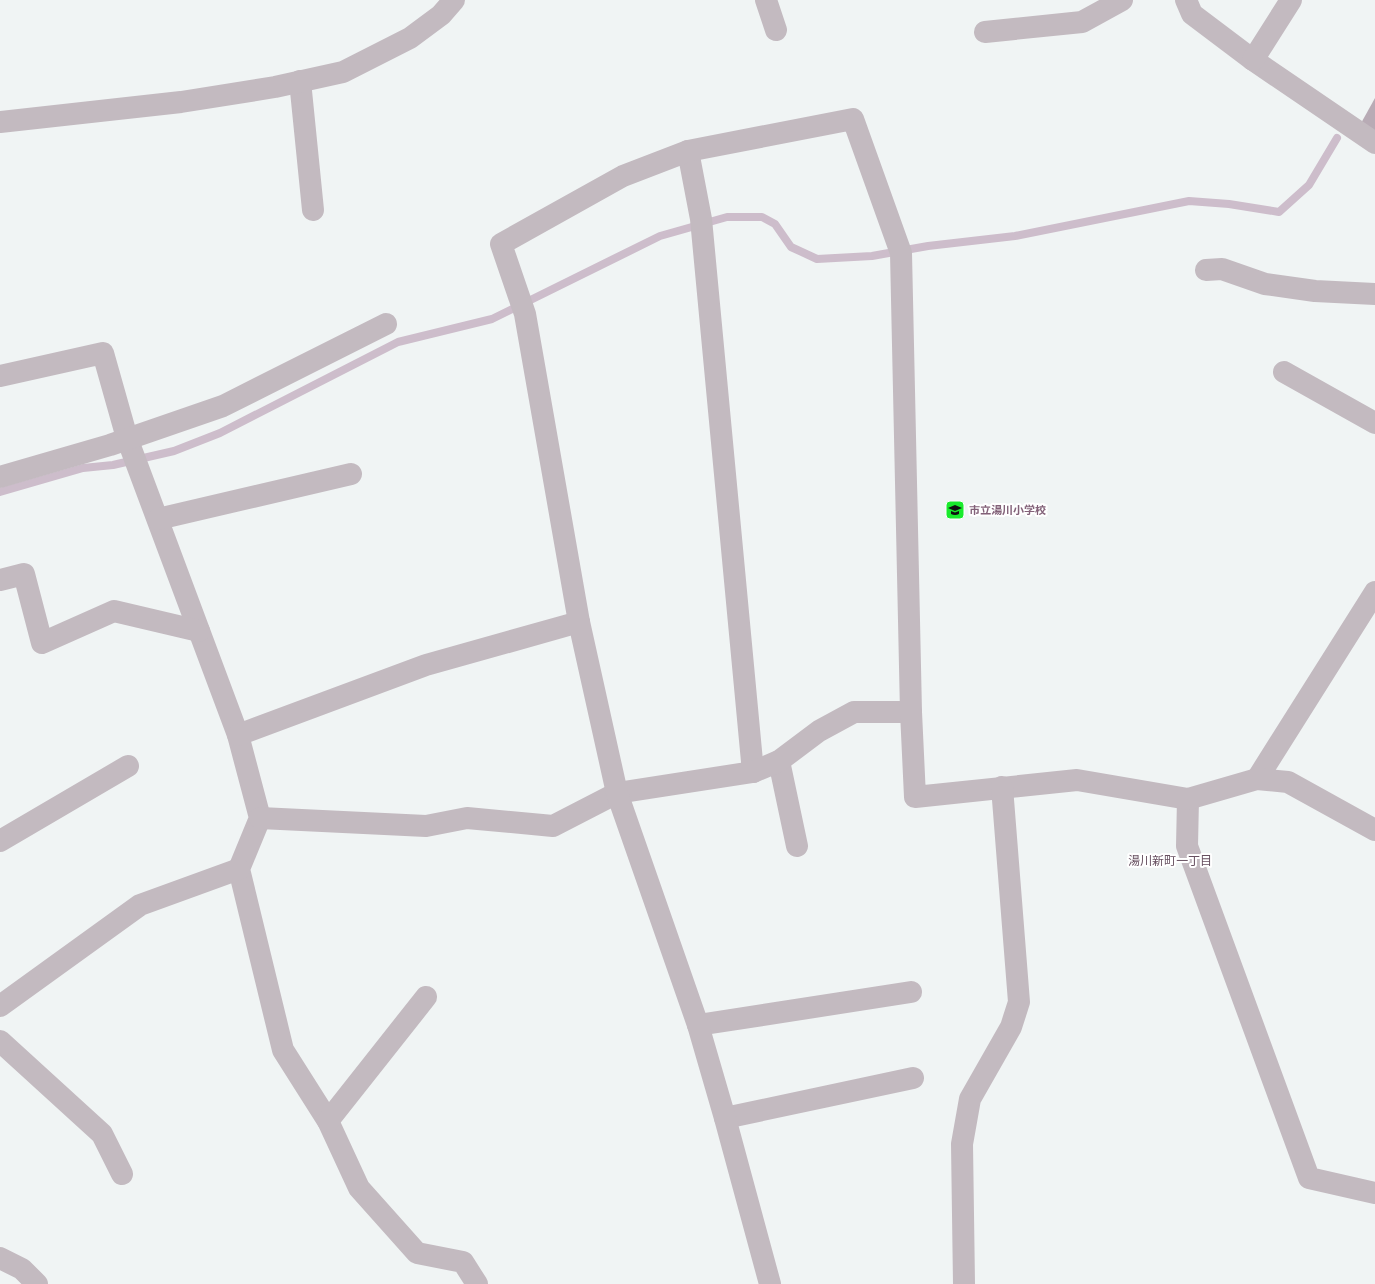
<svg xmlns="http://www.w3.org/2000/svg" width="1375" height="1284" viewBox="0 0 1375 1284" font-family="Rubik,'Noto Sans JP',sans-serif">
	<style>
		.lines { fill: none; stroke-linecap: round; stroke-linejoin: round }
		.stream { stroke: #cdbdcb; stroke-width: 8 }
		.building { fill: #b8abb5 }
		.minor { stroke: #c3bac0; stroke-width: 22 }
		.labels { text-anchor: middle; stroke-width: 4; stroke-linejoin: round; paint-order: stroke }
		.poi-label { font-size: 11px; font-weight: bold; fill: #826178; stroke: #fff; text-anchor: start }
		.neighbourhood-label { font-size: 12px; fill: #675060; stroke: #fff }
	</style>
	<rect width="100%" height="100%" fill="#f0f4f4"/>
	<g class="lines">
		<polyline class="stream" points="0,492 83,468 113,465 174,451 220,433 398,342 492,319 660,236 727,217 762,217 775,224 791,247 817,259 872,256 928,246 1015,236 1189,201 1229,204 1279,212 1309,185 1337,138"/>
	</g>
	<polygon class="building" points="1375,98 1375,134 1360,125"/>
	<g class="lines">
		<g class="minor">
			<polyline points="766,0 776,30"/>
			<polyline points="1186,0 1192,14 1253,60 1375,143"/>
			<polyline points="985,32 1082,22 1122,0"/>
			<polyline points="1253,60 1291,0"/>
			<polyline points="300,81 313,210"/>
			<polyline points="0,122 181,102 275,87 343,72 410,38 441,15 454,0"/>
			<polyline points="688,151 701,219 753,772"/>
			<polyline points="1206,270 1222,269 1265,284 1315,291 1375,294"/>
			<polyline points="1284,372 1375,423"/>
			<polyline points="0,376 103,353 127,438 238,735 260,818 239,869 283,1050 328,1121 359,1188 417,1253 463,1262 477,1284"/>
			<polyline points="0,477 110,445 223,406 386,324"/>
			<polyline points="158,519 351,474"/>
			<polyline points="0,580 24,574 42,643 114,611 199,631"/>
			<polyline points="238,735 426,665 579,622"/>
			<polyline points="779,761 797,846"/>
			<polyline points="1257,779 1375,592"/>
			<polyline points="1188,799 1187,846 1309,1178 1375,1193"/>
			<polyline points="260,818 426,826 467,818 553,826 617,793 753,772 779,761 819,731 854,712 911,712"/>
			<polyline points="0,841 128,766"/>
			<polyline points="0,1006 140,905 239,869"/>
			<polyline points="698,1025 911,992"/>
			<polyline points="0,1041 102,1134 122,1174"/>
			<polyline points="725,1118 913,1078"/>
			<polyline points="328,1121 426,997"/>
			<polyline points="0,1258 22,1269 37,1284"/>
			<polyline points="770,1284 725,1118 698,1025 617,793 579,622 525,314 501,244 623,176 688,151 853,119 901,253 911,712 915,797 1077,780 1188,799 1257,779 1288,782 1375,830"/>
			<polyline points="964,1284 962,1144 970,1099 1011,1027 1019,1002 1002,787"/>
		</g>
	</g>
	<defs>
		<symbol id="school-square" viewBox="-11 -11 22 22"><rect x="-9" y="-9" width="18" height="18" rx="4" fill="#19eb2c" stroke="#fff"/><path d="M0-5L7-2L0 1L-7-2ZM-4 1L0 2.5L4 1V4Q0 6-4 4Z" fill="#111"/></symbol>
	</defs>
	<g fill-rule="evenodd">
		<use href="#school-square" x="944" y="499" width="22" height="22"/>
	</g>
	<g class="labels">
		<g class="poi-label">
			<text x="969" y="514">市立湯川小学校</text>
		</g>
		<g class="neighbourhood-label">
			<text x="1170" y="865">湯川新町一丁目</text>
		</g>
	</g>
</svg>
